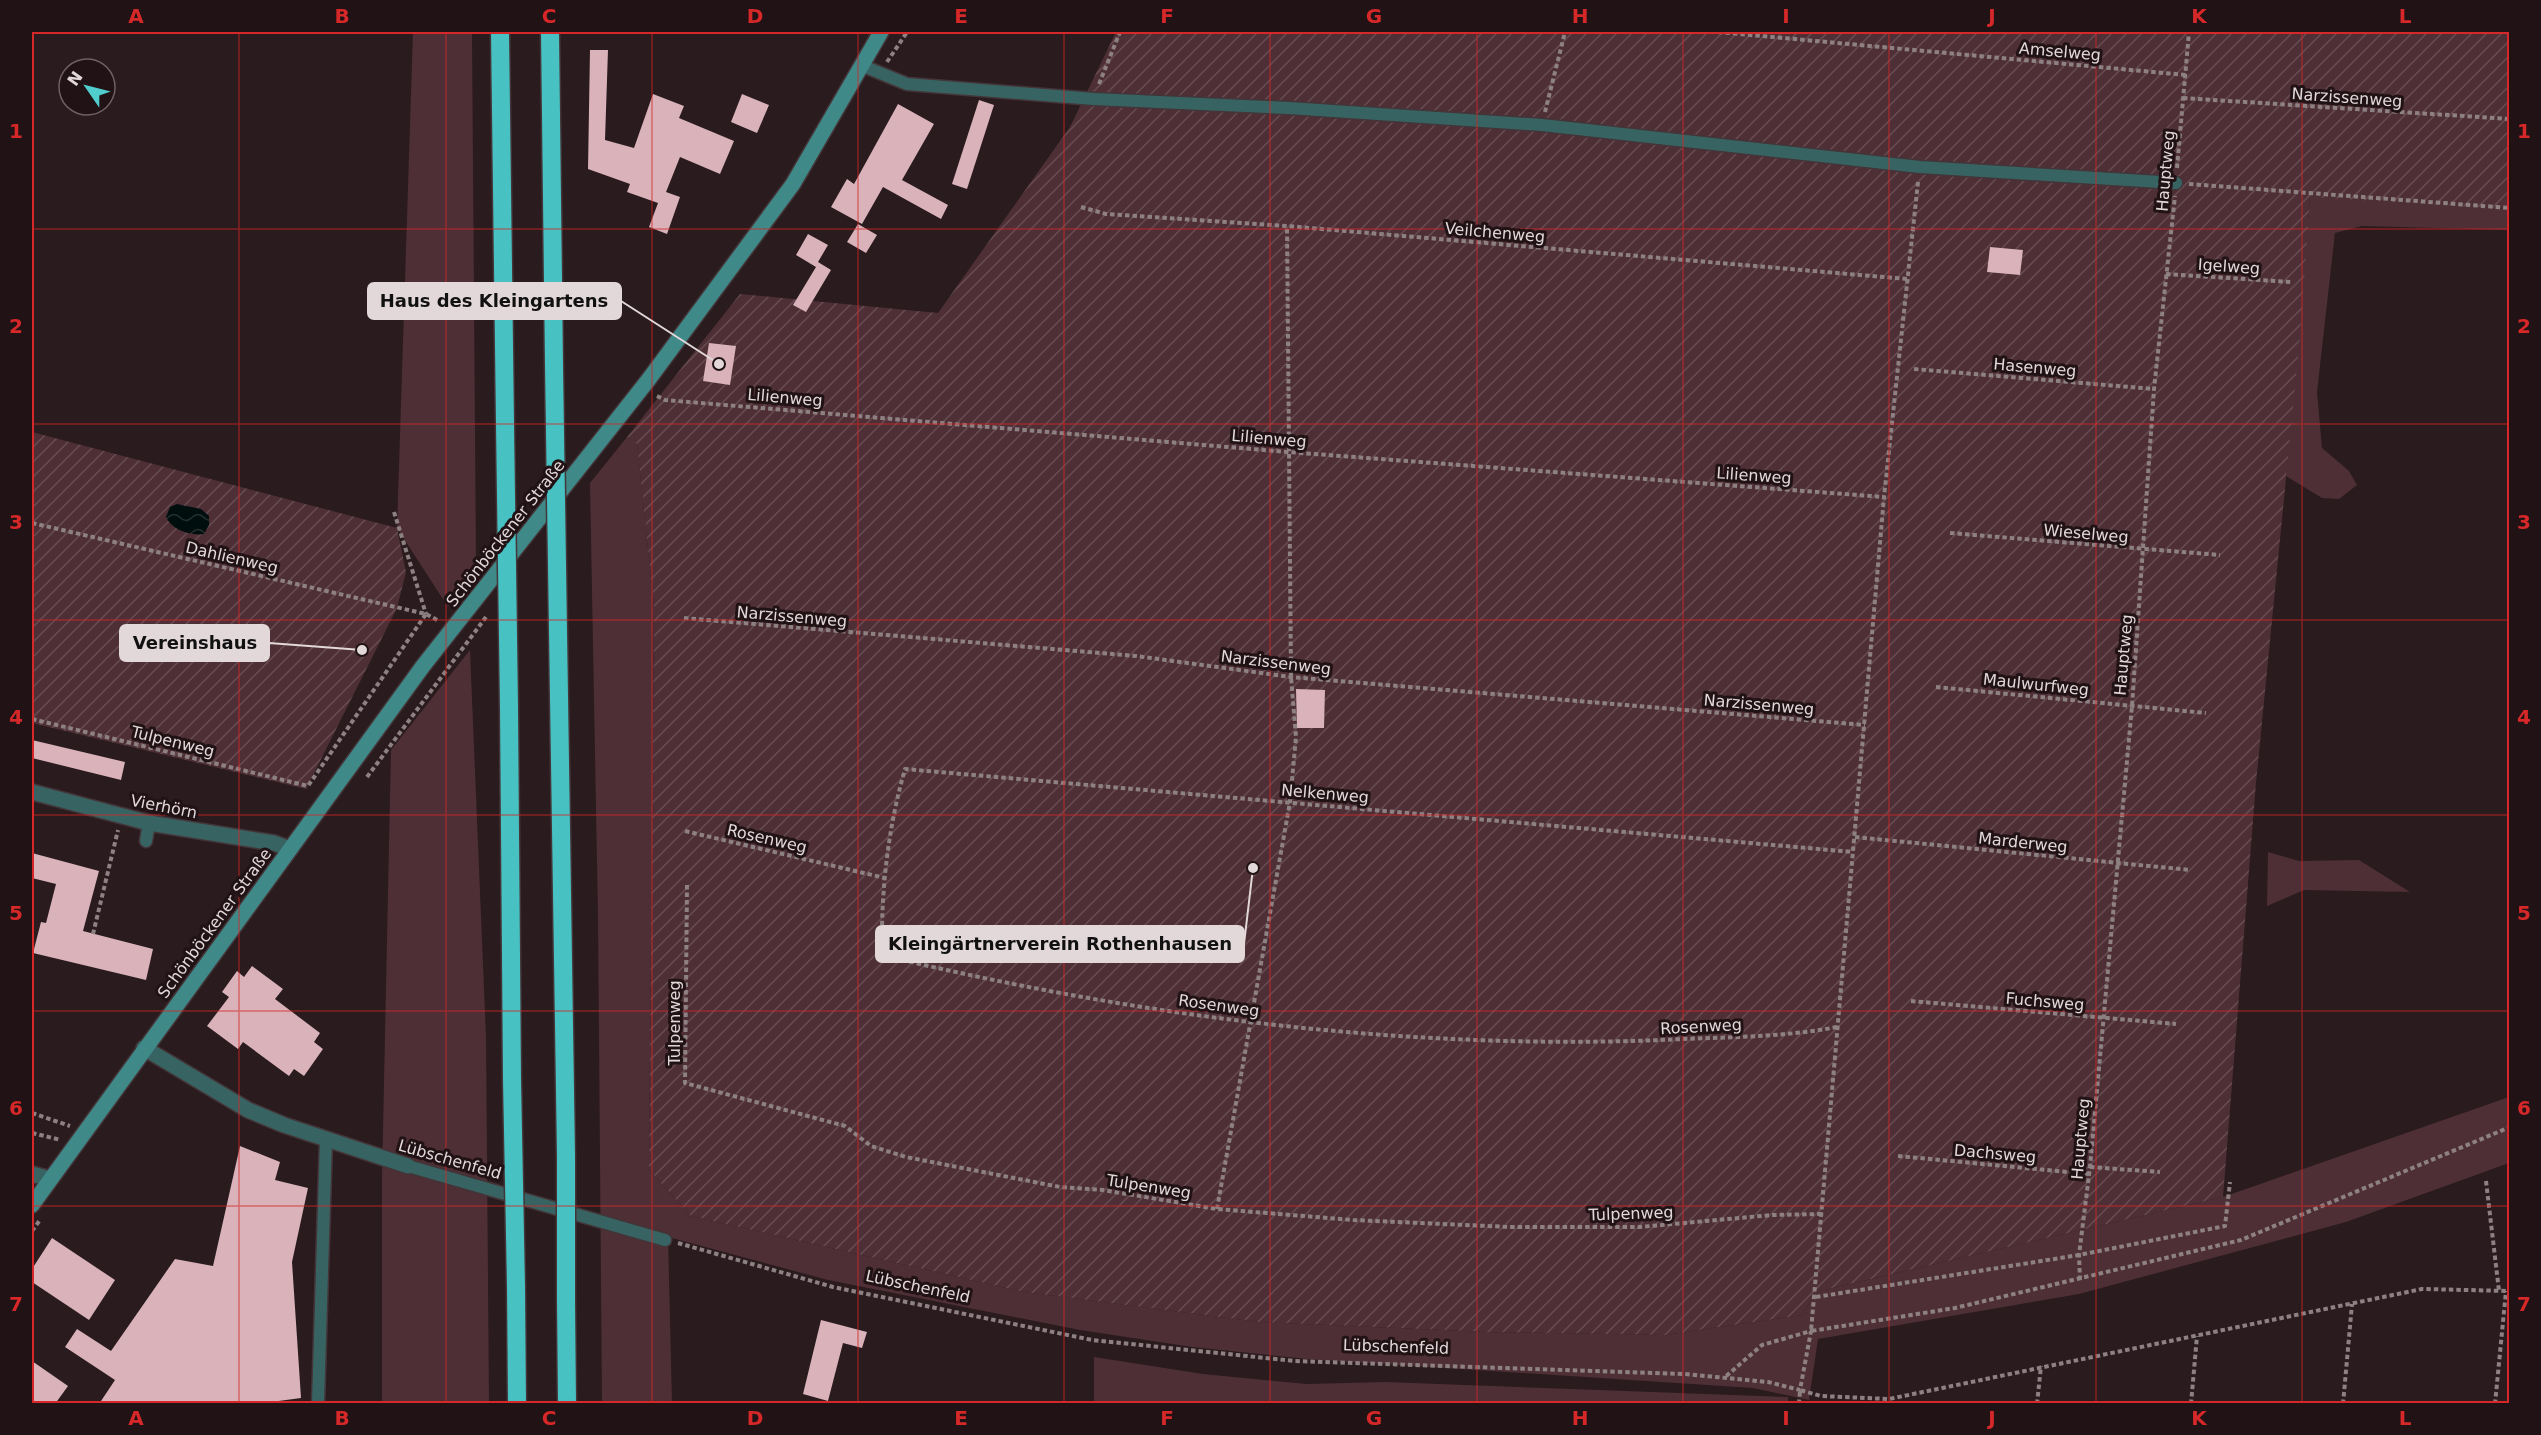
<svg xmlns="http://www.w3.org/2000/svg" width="2541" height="1435" viewBox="0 0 2541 1435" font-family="'DejaVu Sans',sans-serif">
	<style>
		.green { fill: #4e2f36 }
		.garden { fill: url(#garden-furrows) }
		.water { fill: url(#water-waves) }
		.building { fill: #d9b2ba }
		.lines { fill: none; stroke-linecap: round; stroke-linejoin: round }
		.service-casing { stroke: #433538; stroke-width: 15 }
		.minor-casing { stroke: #433538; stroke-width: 18 }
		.secondary-casing { stroke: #433538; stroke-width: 18 }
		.motorway-casing { stroke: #433538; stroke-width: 21 }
		.path { stroke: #8d8183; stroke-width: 4; stroke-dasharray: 4.5 3; stroke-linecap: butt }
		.service { stroke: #386363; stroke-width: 12 }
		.minor { stroke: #386363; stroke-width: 15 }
		.secondary { stroke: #408989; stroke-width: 15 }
		.motorway { stroke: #47c1c2; stroke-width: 18 }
		.motorway-bridge-casing { stroke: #433538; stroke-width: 21; stroke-linecap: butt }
		.motorway-bridge { stroke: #47c1c2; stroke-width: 18 }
		.grid { fill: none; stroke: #d62828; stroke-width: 1.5; stroke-opacity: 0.55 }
		.labels { text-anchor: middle; stroke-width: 6; stroke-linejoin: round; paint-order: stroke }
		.street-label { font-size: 16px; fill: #e2d8da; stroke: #201215 }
		.leader { fill: none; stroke: #e2d8da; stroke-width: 2 }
		.callout-dot { fill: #e2d8da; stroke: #201215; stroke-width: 2 }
		.callout { fill: #e2d8da; stroke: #e2d8da; stroke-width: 2 }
		.callout-label { font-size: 18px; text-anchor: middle; font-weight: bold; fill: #111 }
		.neatline { fill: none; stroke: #d62828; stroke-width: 2 }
		.grid-label { font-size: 20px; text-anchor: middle; font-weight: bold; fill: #d62828 }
	</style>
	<defs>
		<pattern id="garden-furrows" width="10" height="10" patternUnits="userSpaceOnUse" patternTransform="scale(1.5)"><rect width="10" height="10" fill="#4e2f36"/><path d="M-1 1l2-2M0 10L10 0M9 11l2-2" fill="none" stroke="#674c52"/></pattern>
		<pattern id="water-waves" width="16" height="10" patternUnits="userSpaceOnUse" patternTransform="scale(1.5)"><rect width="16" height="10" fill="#000e0e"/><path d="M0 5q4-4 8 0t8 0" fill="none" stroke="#253030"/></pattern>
	</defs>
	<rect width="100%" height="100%" fill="#291b1e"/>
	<g class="green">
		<polygon points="413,32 472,32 476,565 448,607 397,528"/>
		<polygon points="2310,196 2509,209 2509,230 2362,226 2335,233 2317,392 2322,448 2349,471 2357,485 2339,499 2322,498 2286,476"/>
		<polygon points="627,437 637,443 654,606 649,1170 691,1216 1024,1292 1259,1322 1488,1332 1665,1335 1803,1315 1815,1292 2223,1197 2509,1097 2509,1163 2346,1222 2079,1294 1818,1339 1809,1400 1753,1388 1307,1359 1192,1347 1080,1330 828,1280 668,1237 672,1403 602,1403 598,916 590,483"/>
		<polygon points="470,650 486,1037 489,1403 382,1404 382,1178 391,750"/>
		<polygon points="2268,852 2299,861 2359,860 2410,892 2304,890 2267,906"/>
		<polygon points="1094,1357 1203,1374 1307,1384 1385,1382 1788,1397 1788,1404 1094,1403"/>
	</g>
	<g class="garden">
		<polygon points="1116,32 2509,32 2509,209 2310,197 2300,336 2256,783 2223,1197 1815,1292 1803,1315 1665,1335 1488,1332 1259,1322 1024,1292 691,1216 649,1170 654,606 637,444 627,437 740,294 938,313 1070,127"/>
		<polygon points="32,432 397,528 406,572 397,608 306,789 32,723"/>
	</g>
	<path class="water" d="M177,504L201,509L209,516V525L204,534C190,536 172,530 166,517L170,507Z"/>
	<g class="building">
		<polygon points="590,50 608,50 605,140 634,148 653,94 684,106 679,118 734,141 720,174 680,157 666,192 680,197 667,234 649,227 658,203 627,192 630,184 588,169"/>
		<polygon points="742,94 769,105 757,133 731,122"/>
		<polygon points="979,100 994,105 967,189 952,184"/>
		<polygon points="898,104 934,124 902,180 948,205 941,219 883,187 862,224 831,207 847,179 854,184"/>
		<polygon points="858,224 877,235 866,253 847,242"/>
		<polygon points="808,234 828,245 818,262 831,270 806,312 793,305 816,267 796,255"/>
		<polygon points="1990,247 2023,250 2020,275 1987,272"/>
		<polygon points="709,343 736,346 730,385 703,381"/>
		<polygon points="1296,689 1325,690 1324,728 1297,728"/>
		<polygon points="32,740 125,762 121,780 32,758"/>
		<polygon points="32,853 99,871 83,931 153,949 146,980 33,953 41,922 46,923 56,884 32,878"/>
		<polygon points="252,966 283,989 275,999 320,1033 314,1042 323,1049 304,1076 294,1069 289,1076 243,1042 238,1049 207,1026 229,997 222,992 237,971 244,977"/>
		<polygon points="240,1146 280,1162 275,1180 308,1188 292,1262 301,1398 256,1404 99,1404 115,1380 65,1347 77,1329 111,1351 175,1259 213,1266"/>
		<polygon points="52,1238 115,1280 89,1320 32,1282 32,1269"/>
		<polygon points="821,1320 867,1332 862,1348 843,1343 828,1401 803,1394"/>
		<polygon points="32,1361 68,1386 55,1404 32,1404"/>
	</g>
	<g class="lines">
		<defs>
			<g id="service">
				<polyline points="863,66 907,84 1094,99 1289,108 1542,125 1920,167 2176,183"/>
				<polyline points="146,841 149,823"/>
				<polyline points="408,1166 665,1240"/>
				<polyline points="318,1404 326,1139"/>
			</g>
			<g id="minor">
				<polyline points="32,792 149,823 274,843 290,849"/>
				<polyline points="144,1048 248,1110 284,1125 408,1166"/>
				<polyline points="32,1174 50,1179"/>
			</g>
			<polyline id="secondary" points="32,1205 423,666 649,379 793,184 881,32"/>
			<g id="motorway">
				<polyline points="500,32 505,424"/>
				<polyline points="550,32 554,365"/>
				<polyline points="558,631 566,1156"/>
				<polyline points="509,708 512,1079"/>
				<polyline points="516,1287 517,1404"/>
				<polyline points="566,1300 567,1404"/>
			</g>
		</defs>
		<use href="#service" class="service-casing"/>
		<use href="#minor" class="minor-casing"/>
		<use href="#secondary" class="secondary-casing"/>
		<use href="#motorway" class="motorway-casing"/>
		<g class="path">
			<polyline points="1718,32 2186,75"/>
			<polyline points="887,62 907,32"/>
			<polyline points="1099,84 1120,32"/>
			<polyline points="2183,98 2510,119"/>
			<polyline points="1545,112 1565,32"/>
			<polyline points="2177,168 2189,32"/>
			<polyline points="1918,182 1884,497 1811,1331 1955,1308 2241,1240 2510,1127"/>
			<polyline points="2189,184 2510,208"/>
			<polyline points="1081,207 1106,214 1287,226 1907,279"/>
			<polyline points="2166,274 2291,282"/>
			<polyline points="1914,369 2154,389"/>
			<polyline points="657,396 665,400 1288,452 1884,497"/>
			<polyline points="394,512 426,614"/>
			<polyline points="32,523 426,614 439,621"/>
			<polyline points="1950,533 2220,555"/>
			<polyline points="684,618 1136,656 1291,677 1865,725"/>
			<polyline points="1936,687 2206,713"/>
			<polyline points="32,719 308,786 426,614"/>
			<polyline points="367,777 486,617"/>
			<polyline points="685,831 885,878"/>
			<polyline points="1855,837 2190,870"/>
			<polyline points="687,885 685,1083 845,1126 871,1146 906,1157 1060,1187 1103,1190 1217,1209 1353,1220 1510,1227 1640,1227 1772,1215 1823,1214"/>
			<polyline points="93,934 118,830"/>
			<polyline points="1911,1001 2176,1024"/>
			<path d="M1837,1027C1780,1038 1719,1037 1661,1040C1404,1050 1144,1017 894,958L882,951C881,890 888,828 905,769L1853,852"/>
			<polyline points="32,1113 70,1126"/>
			<polyline points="32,1133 61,1140"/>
			<polyline points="1898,1156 2089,1174"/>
			<polyline points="2090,1167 2160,1172"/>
			<polyline points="2486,1181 2499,1291"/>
			<polyline points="1217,1209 1290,802 1296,737 1291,677 1287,226"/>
			<polyline points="32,1231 40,1220"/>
			<polyline points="678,1243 833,1287 1092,1340 1295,1361 1685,1374 1768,1382 1800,1390 1811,1331 1762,1345 1724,1378"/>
			<polyline points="2080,1280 2079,1255 2090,1167 2132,706 2154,389 2175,196"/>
			<polyline points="1816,1297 2079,1255 2225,1226 2230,1182"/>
			<polyline points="1799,1404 1800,1390 1821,1396 1889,1399 2422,1289 2510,1291"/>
			<polyline points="2037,1404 2041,1366"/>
			<polyline points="2191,1404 2197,1336"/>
			<polyline points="2343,1404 2352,1304"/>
			<polyline points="2495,1404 2506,1291"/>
		</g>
		<use href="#service" class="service"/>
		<use href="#minor" class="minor"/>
		<use href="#secondary" class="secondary"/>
		<use href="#motorway" class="motorway"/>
		<defs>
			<g id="motorway-bridge">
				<polyline points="554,365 558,631"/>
				<polyline points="505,424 509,708"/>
				<polyline points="512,1079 516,1287"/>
				<polyline points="566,1156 566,1300"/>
			</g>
		</defs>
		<use href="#motorway-bridge" class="motorway-bridge-casing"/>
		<use href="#motorway-bridge" class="motorway-bridge"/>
	</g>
	<path class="grid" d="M239,32V1404M446,32V1404M652,32V1404M858,32V1404M1064,32V1404M1270,32V1404M1477,32V1404M1683,32V1404M1889,32V1404M2096,32V1404M2302,32V1404M32,229H2510M32,424H2510M32,620H2510M32,815H2510M32,1011H2510M32,1206H2510"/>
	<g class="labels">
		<g class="street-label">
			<text transform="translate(2060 51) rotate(5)" y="6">Amselweg</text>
			<text transform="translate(2347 97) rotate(4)" y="6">Narzissenweg</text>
			<text transform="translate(2165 171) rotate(-85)" y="6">Hauptweg</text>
			<text transform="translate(1495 232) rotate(5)" y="6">Veilchenweg</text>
			<text transform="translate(2229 266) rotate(4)" y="6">Igelweg</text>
			<text transform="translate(2035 367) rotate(5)" y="6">Hasenweg</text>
			<text transform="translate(785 397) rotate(5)" y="6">Lilienweg</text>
			<text transform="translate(1269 438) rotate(5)" y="6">Lilienweg</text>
			<text transform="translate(1754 475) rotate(4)" y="6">Lilienweg</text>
			<text transform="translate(505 533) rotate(-52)" y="6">Schönböckener Straße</text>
			<text transform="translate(2086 533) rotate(5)" y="6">Wieselweg</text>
			<text transform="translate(232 557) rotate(13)" y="6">Dahlienweg</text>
			<text transform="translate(792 616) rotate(5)" y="6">Narzissenweg</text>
			<text transform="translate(2123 655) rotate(-85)" y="6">Hauptweg</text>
			<text transform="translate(1276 662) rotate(7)" y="6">Narzissenweg</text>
			<text transform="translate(2036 684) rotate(6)" y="6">Maulwurfweg</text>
			<text transform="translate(1759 704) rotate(5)" y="6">Narzissenweg</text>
			<text transform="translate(173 741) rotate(14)" y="6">Tulpenweg</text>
			<text transform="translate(1325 793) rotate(5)" y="6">Nelkenweg</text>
			<text transform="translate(164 806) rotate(11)" y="6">Vierhörn</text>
			<text transform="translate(767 838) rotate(13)" y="6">Rosenweg</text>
			<text transform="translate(2023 842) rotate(6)" y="6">Marderweg</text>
			<text transform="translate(214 923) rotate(-54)" y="6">Schönböckener Straße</text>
			<text transform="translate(2045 1001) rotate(5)" y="6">Fuchsweg</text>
			<text transform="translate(1219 1005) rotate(8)" y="6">Rosenweg</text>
			<text transform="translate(674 1023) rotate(-90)" y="6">Tulpenweg</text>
			<text transform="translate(1701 1026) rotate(-3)" y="6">Rosenweg</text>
			<text transform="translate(2080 1139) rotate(-85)" y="6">Hauptweg</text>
			<text transform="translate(1995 1153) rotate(5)" y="6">Dachsweg</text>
			<text transform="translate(450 1159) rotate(16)" y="6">Lübschenfeld</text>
			<text transform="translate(1149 1186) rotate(9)" y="6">Tulpenweg</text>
			<text transform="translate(1631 1213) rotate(-2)" y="6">Tulpenweg</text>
			<text transform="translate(918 1286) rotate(12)" y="6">Lübschenfeld</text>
			<text transform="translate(1396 1346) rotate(2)" y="6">Lübschenfeld</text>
		</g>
	</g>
	<path class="leader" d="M719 364L621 301M362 650L269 643M1253 868L1244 944"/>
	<g class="callout-dot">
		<circle cx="719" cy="364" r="6"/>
		<circle cx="362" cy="650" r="6"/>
		<circle cx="1253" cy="868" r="6"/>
	</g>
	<g class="callout">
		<rect x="368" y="283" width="253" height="36" rx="6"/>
		<rect x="120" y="625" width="149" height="36" rx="6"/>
		<rect x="876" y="926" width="368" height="36" rx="6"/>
	</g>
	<g class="callout-label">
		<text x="494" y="307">Haus des Kleingartens</text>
		<text x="195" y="649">Vereinshaus</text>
		<text x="1060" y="950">Kleingärtnerverein Rothenhausen</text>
	</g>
	<rect width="2541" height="1435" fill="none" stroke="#201215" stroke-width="66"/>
	<g transform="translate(87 87) rotate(305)"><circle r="28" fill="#201215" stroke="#6e6164" stroke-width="1.5"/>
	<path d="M0-4.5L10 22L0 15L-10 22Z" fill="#52cdce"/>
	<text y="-9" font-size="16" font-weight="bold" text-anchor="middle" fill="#e2d8da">N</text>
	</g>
	<rect x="33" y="33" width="2475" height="1369" class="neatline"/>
	<g class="grid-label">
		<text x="136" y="23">A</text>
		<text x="342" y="23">B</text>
		<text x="549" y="23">C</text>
		<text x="755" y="23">D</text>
		<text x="961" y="23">E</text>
		<text x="1167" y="23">F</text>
		<text x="1374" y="23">G</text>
		<text x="1580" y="23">H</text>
		<text x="1786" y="23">I</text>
		<text x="1992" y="23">J</text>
		<text x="2199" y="23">K</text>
		<text x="2405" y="23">L</text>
		<text x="16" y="138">1</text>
		<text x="2524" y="138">1</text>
		<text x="16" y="333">2</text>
		<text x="2524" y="333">2</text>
		<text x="16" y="529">3</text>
		<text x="2524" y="529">3</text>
		<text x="16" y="724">4</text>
		<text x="2524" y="724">4</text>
		<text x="16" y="920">5</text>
		<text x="2524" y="920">5</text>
		<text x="16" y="1115">6</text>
		<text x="2524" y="1115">6</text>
		<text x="16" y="1311">7</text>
		<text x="2524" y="1311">7</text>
		<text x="136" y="1425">A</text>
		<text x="342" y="1425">B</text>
		<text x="549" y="1425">C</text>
		<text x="755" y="1425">D</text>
		<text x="961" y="1425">E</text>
		<text x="1167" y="1425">F</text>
		<text x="1374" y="1425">G</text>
		<text x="1580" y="1425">H</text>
		<text x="1786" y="1425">I</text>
		<text x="1992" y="1425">J</text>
		<text x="2199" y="1425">K</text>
		<text x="2405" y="1425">L</text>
	</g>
</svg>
